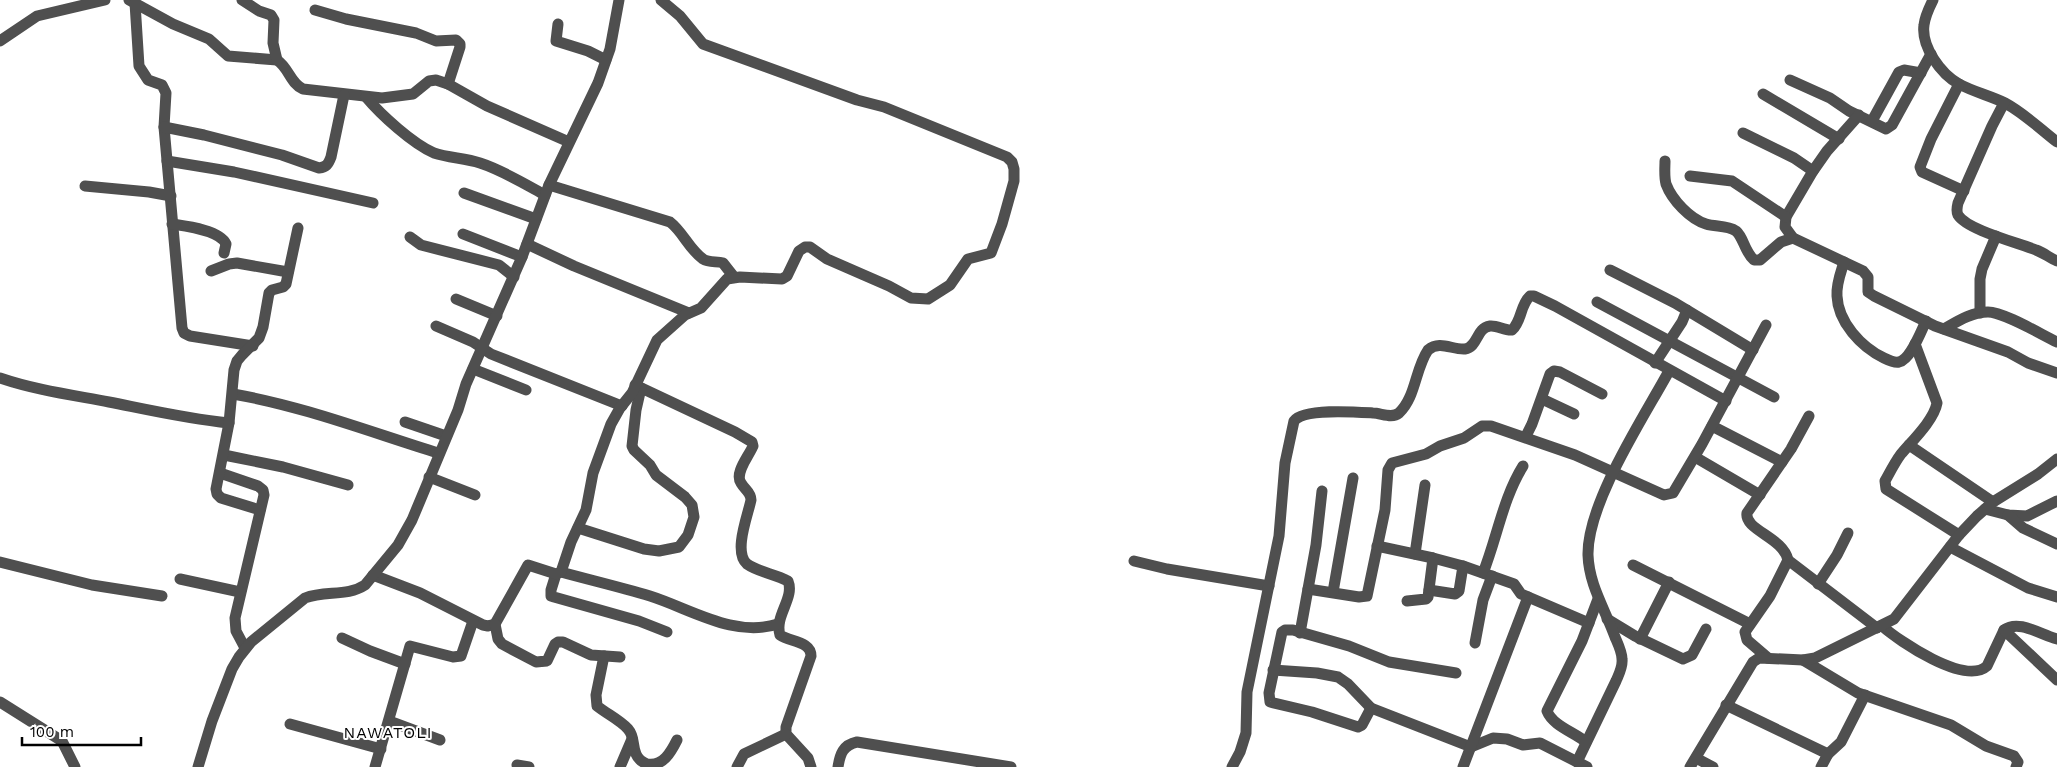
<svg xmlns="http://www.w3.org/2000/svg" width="2057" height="767" viewBox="0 0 2057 767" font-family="'Work Sans',sans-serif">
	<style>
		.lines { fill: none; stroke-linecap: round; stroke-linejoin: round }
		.minor { stroke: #4f4f4f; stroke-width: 11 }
		.labels { text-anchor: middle; stroke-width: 4; stroke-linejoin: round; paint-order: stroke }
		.neighbourhood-label { font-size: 16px; letter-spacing: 1px; fill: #000; stroke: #fff }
	</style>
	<rect width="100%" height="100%" fill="#fff"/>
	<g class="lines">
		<g class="minor">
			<path d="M129,0L173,24L209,39L228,56L277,60C289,68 290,83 303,89L382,98L413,94L429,81L436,80L448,84L487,106L569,142"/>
			<polyline points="242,0 259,11 271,15 274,20 273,43 277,60"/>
			<path d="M1933,0C1929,8 1925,16 1924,25C1921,47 1941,74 1959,84C1974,92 1991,96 2005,103C2024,113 2040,129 2057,142"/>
			<polyline points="135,3 139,66 148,80 162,85 166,93 164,127 182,328 184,333 190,336 253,346"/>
			<polyline points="315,10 346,19 416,33 436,41 456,40 460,44 460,47 448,84"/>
			<polyline points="558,24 556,41 588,51 606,60"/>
			<polyline points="0,41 37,16 105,0"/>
			<polyline points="1790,80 1830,98 1849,111 1886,129 1892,125 1931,54"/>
			<polyline points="1959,84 1931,139 1920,167 1922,172 1964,191"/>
			<polyline points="1763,94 1839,139"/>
			<path d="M366,97C381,115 413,144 434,153C449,158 465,158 480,163C502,170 525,184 545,195"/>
			<path d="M2004,103L1992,126L1958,203C1957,207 1956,211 1958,215C1967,230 2019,243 2036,250C2044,253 2050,258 2057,261"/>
			<polyline points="1859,115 1827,151 1813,171 1786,217 1785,227 1793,238 1863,271 1868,277 1868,292 1874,296 1935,326 2008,352 2028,363 2057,373"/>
			<polyline points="1872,121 1899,72 1904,70 1921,73"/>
			<path d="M164,127L204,135L282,155L319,168C326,167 328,165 331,157L344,95"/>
			<polyline points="1743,133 1794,158 1813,171"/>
			<polyline points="167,161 234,172 373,203"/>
			<path d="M1665,161C1665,168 1664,176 1666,184C1672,200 1690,219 1706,224C1716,227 1727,225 1736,231C1744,238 1744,251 1754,260H1760L1781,242L1793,238"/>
			<polyline points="1690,176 1732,181 1786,217"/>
			<path d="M549,185L670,222C683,232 689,249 703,259C709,263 717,261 723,263L734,277"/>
			<polyline points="85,186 149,192 171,196"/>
			<polyline points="464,193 536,219"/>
			<path d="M172,224C185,226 220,230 226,244L224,253"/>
			<polyline points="463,234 522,257"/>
			<polyline points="410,237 421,245 499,265 514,277"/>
			<polyline points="527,244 574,266 689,313"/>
			<path d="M1844,262C1841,272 1836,284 1837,296C1838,322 1861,347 1884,358C1888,360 1894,363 1899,362C1911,359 1921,331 1926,321"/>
			<polyline points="1610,270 1675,303 1753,350"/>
			<polyline points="211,271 229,264 237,263 288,272"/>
			<polyline points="456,299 497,316"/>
			<polyline points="1597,302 1774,397"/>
			<polyline points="1980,313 1980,279 1982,269 1996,236"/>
			<polyline points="436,326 473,342 491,354 622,406"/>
			<path d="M1944,329C1958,321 1972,312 1988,312C2004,312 2042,335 2057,342"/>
			<path d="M1915,344L1937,403C1934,420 1912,441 1901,454C1895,462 1890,472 1885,481L1886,489L1959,535"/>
			<polyline points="1655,363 1682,322 1687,310"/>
			<polyline points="473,369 526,390"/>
			<path d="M0,378C35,390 72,395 109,402C149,410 188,419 229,423"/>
			<path d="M635,385L735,432L752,442L753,446C749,456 734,473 741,483C745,490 751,492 751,500C748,515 733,552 747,564C758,572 775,574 788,581C795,598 774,616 780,635C790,642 811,641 811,656L786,727V734L808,758L811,767"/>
			<path d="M233,394C303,406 370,432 438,453"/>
			<polyline points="1542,399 1574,414"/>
			<polyline points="405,422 446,436"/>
			<polyline points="1712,426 1782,462"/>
			<polyline points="1526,436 1532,424 1550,374 1554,371 1560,372 1602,394"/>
			<polyline points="1909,445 1993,502"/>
			<polyline points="224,455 283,467 348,485"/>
			<polyline points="1695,457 1760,495"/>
			<polyline points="220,473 258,486 263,490 264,495 235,618 236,631 245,648"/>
			<polyline points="429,477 475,495"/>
			<polyline points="1985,509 2008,515 2027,516 2057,501"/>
			<polyline points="260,510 221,498 217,494 216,489 229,423 234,370 237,361 242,355 259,338 263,327 269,293 272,290 283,287 286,284 298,228"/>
			<polyline points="2008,515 2023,528 2057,544"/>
			<polyline points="578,528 644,549 659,551 679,547 688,535 694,517 692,505 685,497 656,475 650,465 634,450 632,446 636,410 641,388"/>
			<polyline points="1377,546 1433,558 1463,566 1514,584 1521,594 1589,623"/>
			<polyline points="1950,547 2028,588 2057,597"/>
			<polyline points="1415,554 1425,485"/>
			<polyline points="1788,560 1877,628"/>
			<polyline points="1134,561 1167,569 1269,586"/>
			<polyline points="0,562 92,585 162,596"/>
			<polyline points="1633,565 1750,624"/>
			<path d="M561,572C590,580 620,587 650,596C691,609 734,638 778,624"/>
			<path d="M1483,573C1497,538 1503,498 1523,466"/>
			<polyline points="556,574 551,590 551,596 554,597 639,621 667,632"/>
			<polyline points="373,575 420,593 483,625 488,626 495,624 528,565 556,574 561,572 571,542 586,510 593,473 611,424 620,408 632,393 657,340 685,315 701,308 727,279 740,277 782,279 787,276 799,251 805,247 810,247 827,259 889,286 911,298 928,299 950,285 968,259 991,253 1002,224 1014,181 1014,169 1012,162 1007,157 884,107 857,100 703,44 680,16 661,0"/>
			<polyline points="180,579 240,592"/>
			<polyline points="1818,584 1837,555 1848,533"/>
			<polyline points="1308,589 1359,597 1367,596 1385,510 1388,470 1392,463 1426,454 1440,446 1464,438 1482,426 1491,426 1575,455 1664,495 1673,493 1702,444 1766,325"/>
			<polyline points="1429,590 1455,594 1459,591 1463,566"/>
			<polyline points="1333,592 1353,478"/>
			<polyline points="1407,601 1426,599 1428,597 1433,558"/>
			<polyline points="1607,619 1635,636 1683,659 1692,655 1706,629"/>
			<polyline points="495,624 498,639 502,644 536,662 547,661 555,644 558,642 563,642 591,655 620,657"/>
			<path d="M1882,626C1899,641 1965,686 1987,666L2004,630C2019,619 2041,635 2057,639"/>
			<polyline points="2004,630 2057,680"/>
			<polyline points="1300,633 1316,545 1322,491"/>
			<polyline points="342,638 370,651 405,664"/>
			<polyline points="1640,639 1669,582"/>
			<polyline points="1475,643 1483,600 1492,576"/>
			<path d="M604,656L596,695L597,706C607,714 620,720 628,729C635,737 632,745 636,754C638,759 642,762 647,764C663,767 671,752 677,740"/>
			<path d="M1768,658L1747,640L1745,632L1770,596L1788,560C1783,537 1744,530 1747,513L1791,449L1809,416"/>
			<polyline points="1803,660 1858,693 1951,725 1986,746 2014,756 2018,762 2016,767"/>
			<polyline points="1273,670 1317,673 1338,677 1348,684 1371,708 1471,747 1493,738 1507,739 1523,745 1540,743 1587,767"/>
			<polyline points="0,702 62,741 75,767"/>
			<polyline points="1726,705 1828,754"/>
			<polyline points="1371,708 1362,725 1358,727 1312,712 1270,702 1269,693 1282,632 1285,630 1293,630 1349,646 1389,662 1456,673"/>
			<polyline points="389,721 440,740"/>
			<polyline points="290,724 381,749"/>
			<path d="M1586,742C1574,732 1553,726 1547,711L1582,641L1598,599"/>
			<polyline points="1696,758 1713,767"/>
			<path d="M1577,762L1616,681C1619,674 1623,667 1622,659C1622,652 1618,644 1615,637C1605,609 1589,585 1588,555C1587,503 1644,417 1669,371"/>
			<polyline points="517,765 529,767"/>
			<path d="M198,767L212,721L232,669L239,657L251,642L305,598C325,590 347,597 365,585L398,545L412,520L458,410L466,384L522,257L549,185L598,83L610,49L619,0"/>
			<polyline points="375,767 410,646 453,657 461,656 473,621"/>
			<polyline points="620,767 632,739"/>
			<polyline points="737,767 744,754 786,734"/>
			<path d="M838,767C840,754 843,745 857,742L1011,767"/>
			<path d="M1232,767L1240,752L1246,733L1247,692L1279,536L1285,463L1294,421C1304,408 1357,412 1373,413C1381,413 1392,419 1399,413C1416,397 1415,369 1428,350C1440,340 1452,350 1465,349C1478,347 1476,328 1490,326C1497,325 1505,331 1512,330C1522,321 1520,305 1530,296H1534L1555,306L1726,401"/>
			<polyline points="1463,767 1528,597"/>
			<polyline points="1690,767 1753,662 1759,658 1803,660 1815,658 1894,619 1959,535 1977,516 1993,502 2038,474 2057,459"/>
			<polyline points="1821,767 1828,754 1841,742 1865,695"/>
		</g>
	</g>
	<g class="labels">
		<g class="neighbourhood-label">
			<text x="388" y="738">NAWATOLI</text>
		</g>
	</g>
	<path d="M22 737v8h119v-8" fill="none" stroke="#000000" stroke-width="2.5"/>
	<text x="30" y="737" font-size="15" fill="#000000" stroke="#ffffff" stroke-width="4" paint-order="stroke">100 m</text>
</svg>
